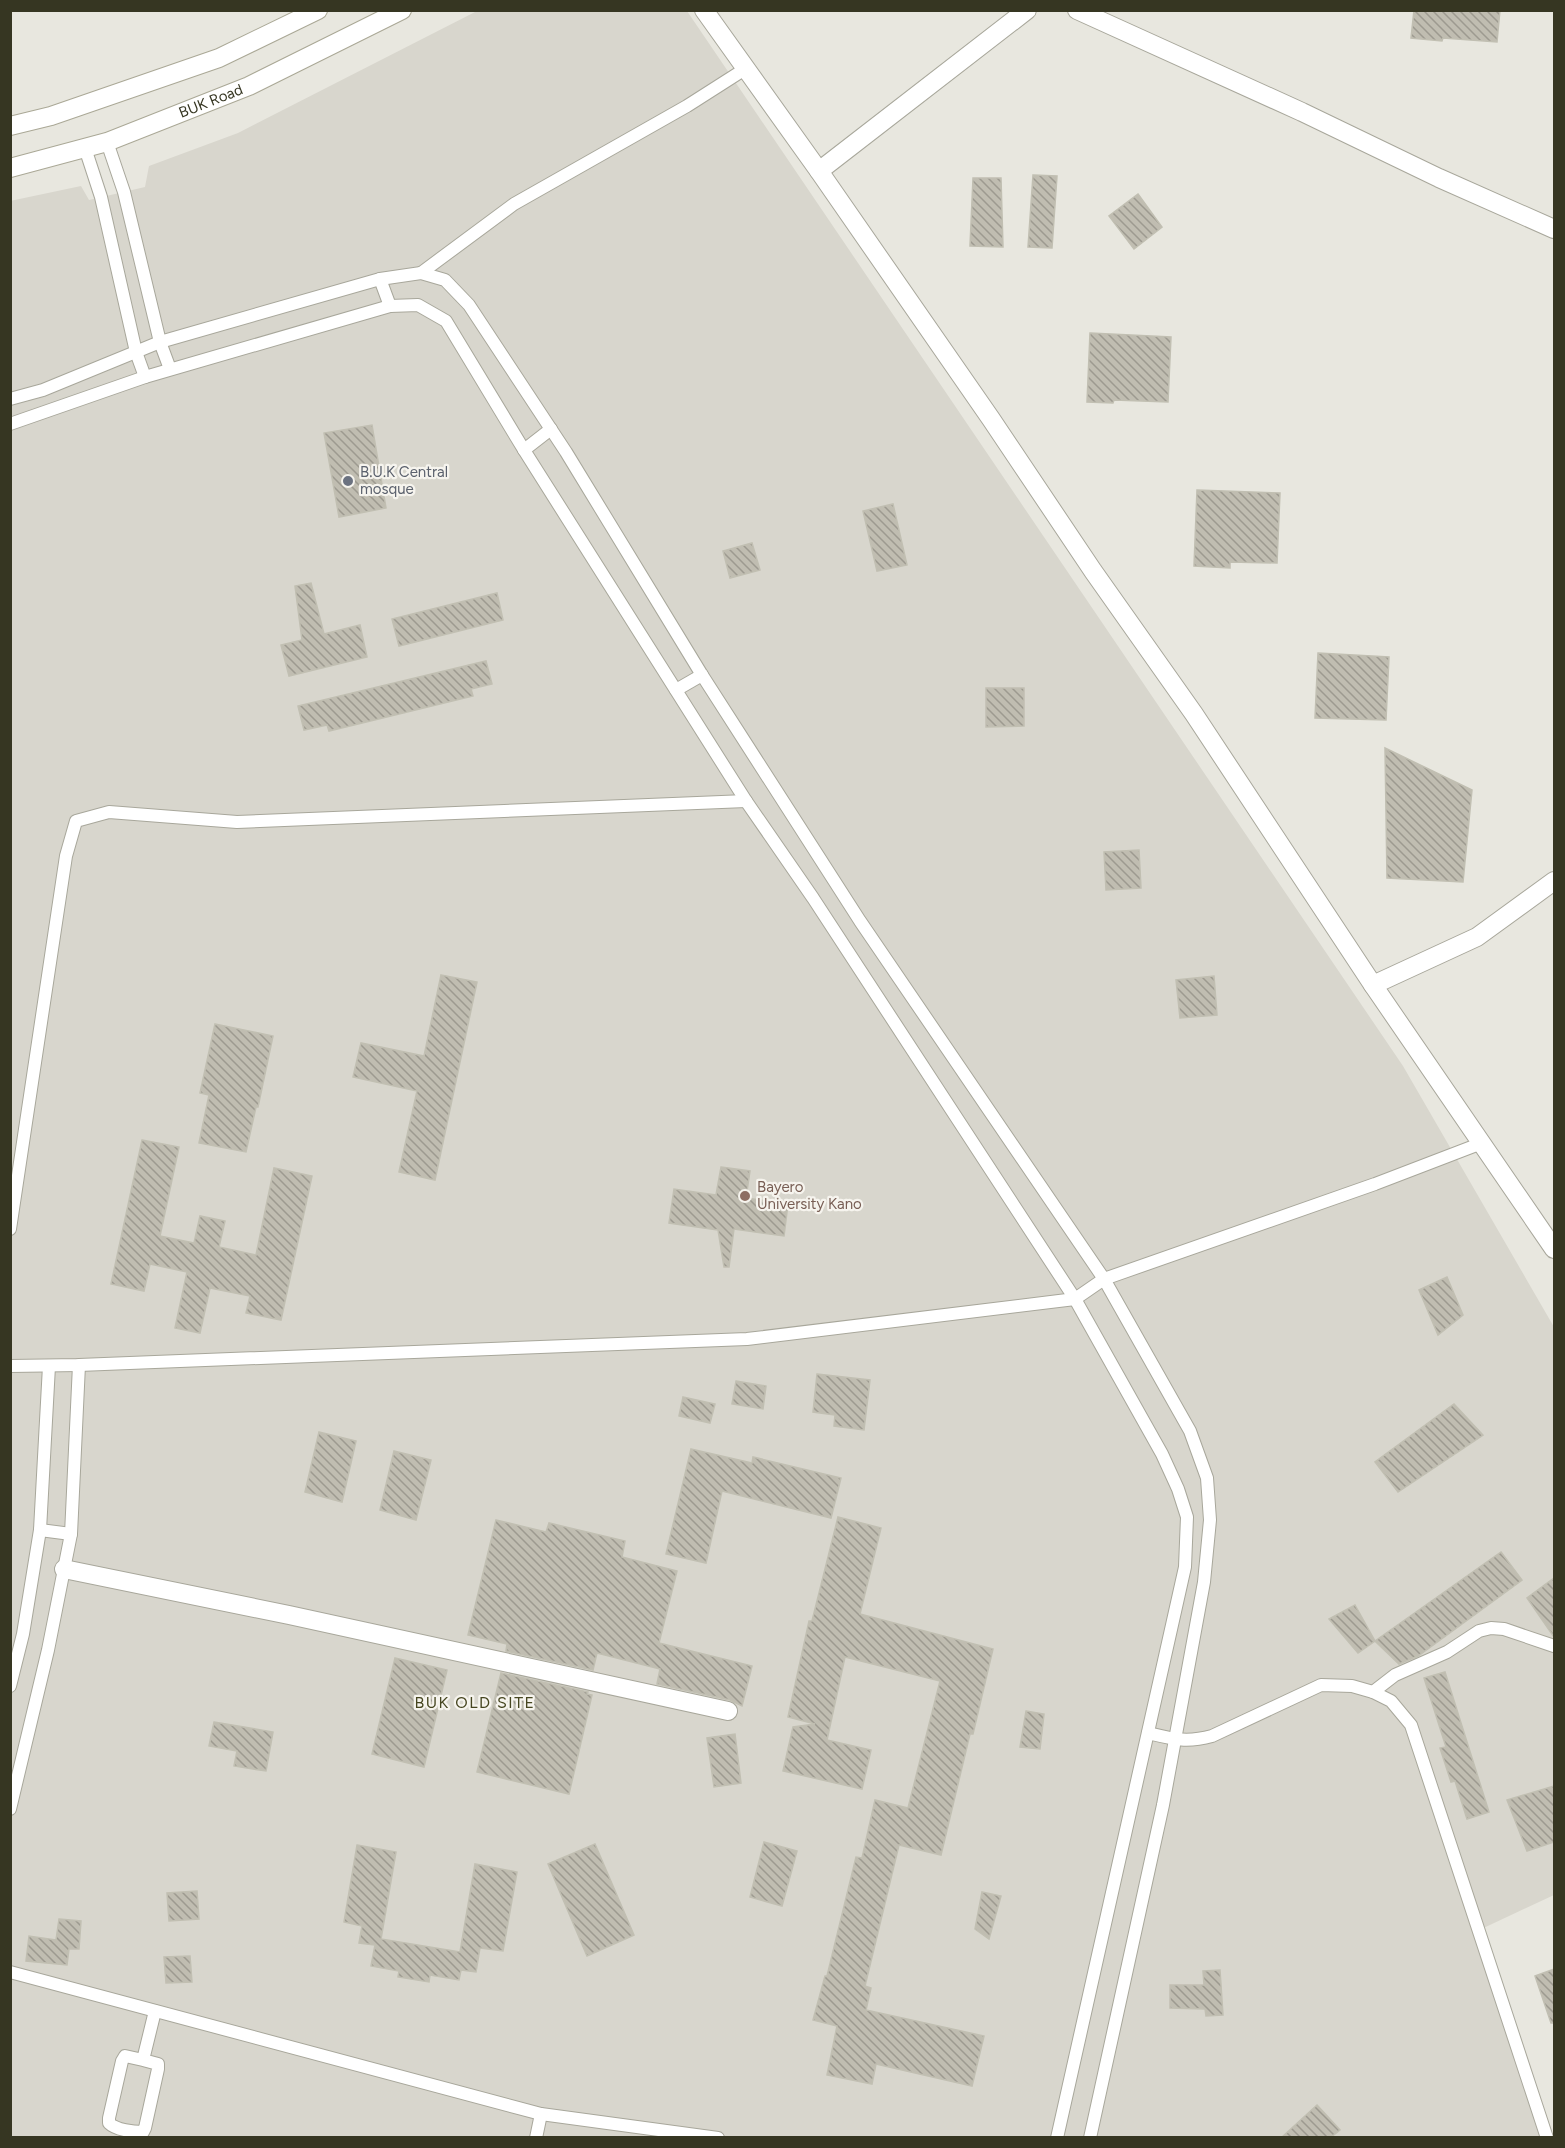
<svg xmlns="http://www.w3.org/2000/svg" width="1565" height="2148" viewBox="0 0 1565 2148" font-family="Figtree,sans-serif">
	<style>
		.built { fill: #d8d6cd }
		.building { fill: url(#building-back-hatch); stroke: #c1bfb2; stroke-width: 1.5 }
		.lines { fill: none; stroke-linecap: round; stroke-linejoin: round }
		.lane-casing { stroke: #a8a79b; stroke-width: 14 }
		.street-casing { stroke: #a8a79b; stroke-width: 20 }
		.secondary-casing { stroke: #aaa896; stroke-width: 20 }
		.lane { stroke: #fff; stroke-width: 12 }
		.street { stroke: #fff; stroke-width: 18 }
		.secondary { stroke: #fff; stroke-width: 18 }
		.worship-dot { fill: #6b7280; stroke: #f6f4ee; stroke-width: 2 }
		.education-dot { fill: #8d6e63; stroke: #f6f4ee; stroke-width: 2 }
		.labels { text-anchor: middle; stroke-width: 4.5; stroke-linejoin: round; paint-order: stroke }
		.street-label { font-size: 15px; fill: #363622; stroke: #f6f4ee }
		.worship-label { font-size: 15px; fill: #5b616d; stroke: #f6f4ee; text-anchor: start }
		.education-label { font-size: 15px; fill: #785e54; stroke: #f6f4ee; text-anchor: start }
		.neighbourhood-label { font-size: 16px; letter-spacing: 1.5px; fill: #464620; stroke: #f6f4ee }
	</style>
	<defs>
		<pattern id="building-back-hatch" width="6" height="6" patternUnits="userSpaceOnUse" patternTransform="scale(1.5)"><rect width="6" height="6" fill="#c0bdb1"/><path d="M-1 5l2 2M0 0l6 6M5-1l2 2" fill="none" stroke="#9d9a90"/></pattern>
	</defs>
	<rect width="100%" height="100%" fill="#e8e7df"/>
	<polygon class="built" points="477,11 687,11 1403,1066 1554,1327 1554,1895 1475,1932 1544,2137 11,2137 10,201 81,186 89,200 145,187 149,166 238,133"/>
	<g class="building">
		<polygon points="1414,10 1500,10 1497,42 1443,38 1442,41 1411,38"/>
		<polygon points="1033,175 1057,176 1052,248 1028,247"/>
		<polygon points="973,178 1001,178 1003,247 970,246"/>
		<polygon points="1138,194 1162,227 1134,249 1109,216"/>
		<polygon points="1090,333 1171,337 1168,402 1114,400 1113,403 1087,402"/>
		<polygon points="372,425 386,508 339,517 324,433"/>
		<polygon points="1197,490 1280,493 1277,563 1230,562 1230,568 1194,566"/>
		<polygon points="893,504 907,565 877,571 863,511"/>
		<polygon points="752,543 760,570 730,578 723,551"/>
		<polygon points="311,583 324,634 360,625 367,657 289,676 281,645 302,640 295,586"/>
		<polygon points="497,593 503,620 399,646 392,619"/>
		<polygon points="1318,653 1389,657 1386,720 1315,718"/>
		<polygon points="486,661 492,684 471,689 473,696 329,731 327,725 304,730 298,706"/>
		<polygon points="986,688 1024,688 1024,726 986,727"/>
		<polygon points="1385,748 1472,790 1463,882 1387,878"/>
		<polygon points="1139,850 1141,888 1106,890 1104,852"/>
		<polygon points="441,975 477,982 435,1180 399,1172 417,1091 353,1077 361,1043 424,1056"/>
		<polygon points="1214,976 1217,1015 1180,1018 1176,980"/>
		<polygon points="215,1024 273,1036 258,1107 256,1107 246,1152 199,1143 209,1095 200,1093"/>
		<polygon points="142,1140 179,1147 160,1236 194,1243 200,1216 225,1221 219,1247 256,1255 274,1168 312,1176 281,1320 246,1313 250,1296 210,1288 200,1333 175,1328 187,1272 150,1264 144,1291 111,1284"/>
		<polygon points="721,1167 750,1171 746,1198 788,1204 784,1236 734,1229 729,1267 724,1267 718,1230 669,1223 674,1189 716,1195"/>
		<polygon points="1447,1277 1463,1315 1438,1335 1419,1290"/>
		<polygon points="817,1374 870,1380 864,1430 834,1426 835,1415 813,1412"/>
		<polygon points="736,1381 766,1386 763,1409 732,1404"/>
		<polygon points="683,1397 715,1404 710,1423 679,1416"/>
		<polygon points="1454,1404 1483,1435 1398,1492 1375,1462"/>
		<polygon points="319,1432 356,1441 342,1502 305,1492"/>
		<polygon points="691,1449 752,1463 753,1457 841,1478 831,1518 722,1491 706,1563 666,1554"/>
		<polygon points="394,1451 431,1460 416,1520 380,1510"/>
		<polygon points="838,1517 881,1528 860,1614 993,1649 973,1734 970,1734 941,1855 899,1845 865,1986 871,1988 866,2010 984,2036 972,2086 876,2064 872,2084 827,2075 837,2026 813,2020 825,1976 827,1976 856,1857 862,1858 875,1800 908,1808 940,1681 845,1657 827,1740 871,1750 862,1789 783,1771 793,1727 815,1724 788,1717 809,1621 812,1621"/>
		<polygon points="496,1520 546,1532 549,1523 625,1541 622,1557 677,1571 659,1643 752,1666 742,1706 730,1700 657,1684 660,1669 597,1653 593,1670 506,1651 507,1644 468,1635"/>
		<polygon points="1501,1552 1522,1580 1418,1656 1399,1664 1375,1641"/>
		<polygon points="1554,1578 1554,1637 1527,1598"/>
		<polygon points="1355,1605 1375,1641 1358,1653 1329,1619"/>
		<polygon points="395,1658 447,1670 424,1767 372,1754"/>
		<polygon points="1445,1672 1489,1812 1467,1819 1455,1781 1451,1782 1440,1748 1446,1747 1424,1678"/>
		<polygon points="501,1673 588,1692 587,1694 592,1695 569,1794 477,1772"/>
		<polygon points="1026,1711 1044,1714 1040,1749 1020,1747"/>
		<polygon points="214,1722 273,1732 266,1771 234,1766 237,1751 209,1746"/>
		<polygon points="735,1734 741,1783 714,1787 707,1738"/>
		<polygon points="1554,1786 1554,1842 1527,1851 1507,1800"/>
		<polygon points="764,1842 797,1851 782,1906 750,1897"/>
		<polygon points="595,1844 634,1935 587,1956 548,1864"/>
		<polygon points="357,1845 396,1852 381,1939 460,1952 475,1864 517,1872 503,1951 480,1948 476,1972 461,1970 459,1980 430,1975 429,1982 398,1977 399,1971 371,1966 375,1945 359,1943 362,1926 344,1922"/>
		<polygon points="197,1891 199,1919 169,1921 167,1893"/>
		<polygon points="982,1892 1001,1896 989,1939 975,1929"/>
		<polygon points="59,1919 81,1921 79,1949 69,1949 67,1965 26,1961 29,1936 56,1940"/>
		<polygon points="190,1956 192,1982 166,1983 164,1957"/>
		<polygon points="1554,1969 1554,2023 1551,2023 1535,1976"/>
		<polygon points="1220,1970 1223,2015 1206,2016 1205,2009 1170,2008 1170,1985 1204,1985 1203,1971"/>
		<polygon points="1317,2105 1340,2130 1330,2138 1281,2138"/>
	</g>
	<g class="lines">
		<defs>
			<g id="lane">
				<polyline points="107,142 124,192 160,342 170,369"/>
				<polyline points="85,148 101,197 136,352 145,377"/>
				<polyline points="421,273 514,204 687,106 745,69"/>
				<polyline points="380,279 390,306"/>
				<polyline points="10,399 43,390 160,342 380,279 421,273 445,280 469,305 566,452 702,675 860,921 1104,1279 1190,1431 1207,1478 1210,1520 1204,1582 1163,1805 1090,2138"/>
				<polyline points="10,424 145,377 390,306 418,305 446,321 524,450 746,801 813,898 1075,1299 1162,1454 1178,1489 1187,1517 1185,1567 1057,2138"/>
				<polyline points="524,450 551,429"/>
				<polyline points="676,690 702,675"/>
				<polyline points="10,1229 66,856 76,821 109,812 237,822 746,801"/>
				<polyline points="10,1366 79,1365 747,1339 1075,1299 1104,1279 1375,1184 1482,1143"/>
				<polyline points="40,1530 71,1534"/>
				<polyline points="10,1686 23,1634 40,1530 49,1366"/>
				<polyline points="1373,1692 1395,1675 1447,1652 1479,1631 1491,1628 1504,1629 1554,1646"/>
				<path d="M1148,1733C1173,1739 1186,1743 1212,1736L1321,1685L1352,1686L1373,1692L1391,1701L1411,1725L1547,2138"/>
				<polyline points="10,1809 48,1650 71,1534 79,1365"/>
				<polyline points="10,1972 541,2114 718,2138"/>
				<path d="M143,2060L125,2056L122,2061L109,2118V2123C116,2130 133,2132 143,2132L145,2128L158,2069V2064L143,2060L155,2011"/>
				<polyline points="536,2138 541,2114"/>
			</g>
			<g id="street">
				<polyline points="704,10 819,171 991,419 1093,571 1194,714 1373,985 1554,1249"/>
				<polyline points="1077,10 1302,112 1439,178 1554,229"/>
				<polyline points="819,171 1027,10"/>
				<polyline points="1373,985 1477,937 1554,881"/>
				<polyline points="64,1569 289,1615 728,1711"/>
			</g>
			<g id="secondary">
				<polyline points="10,126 51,116 219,58 318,10"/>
				<path id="s1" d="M10,168L107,142L249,86L402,10"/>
			</g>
		</defs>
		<use href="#lane" class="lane-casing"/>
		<use href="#street" class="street-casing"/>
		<use href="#secondary" class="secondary-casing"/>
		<use href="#lane" class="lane"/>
		<use href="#street" class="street"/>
		<use href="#secondary" class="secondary"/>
	</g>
	<circle class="worship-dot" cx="348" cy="481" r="6"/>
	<circle class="education-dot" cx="745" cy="1196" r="6"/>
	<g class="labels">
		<g class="street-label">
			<text dy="5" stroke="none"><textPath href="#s1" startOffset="212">BUK Road</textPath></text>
		</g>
		<g class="worship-label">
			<text x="360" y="477">B.U.K Central<tspan x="360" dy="17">mosque</tspan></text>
		</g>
		<g class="education-label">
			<text x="757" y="1192">Bayero<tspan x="757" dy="17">University Kano</tspan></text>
		</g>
		<g class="neighbourhood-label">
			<text x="475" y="1708">BUK OLD SITE</text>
		</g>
	</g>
	<rect width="1565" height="2148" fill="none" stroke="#363622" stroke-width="24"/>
</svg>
